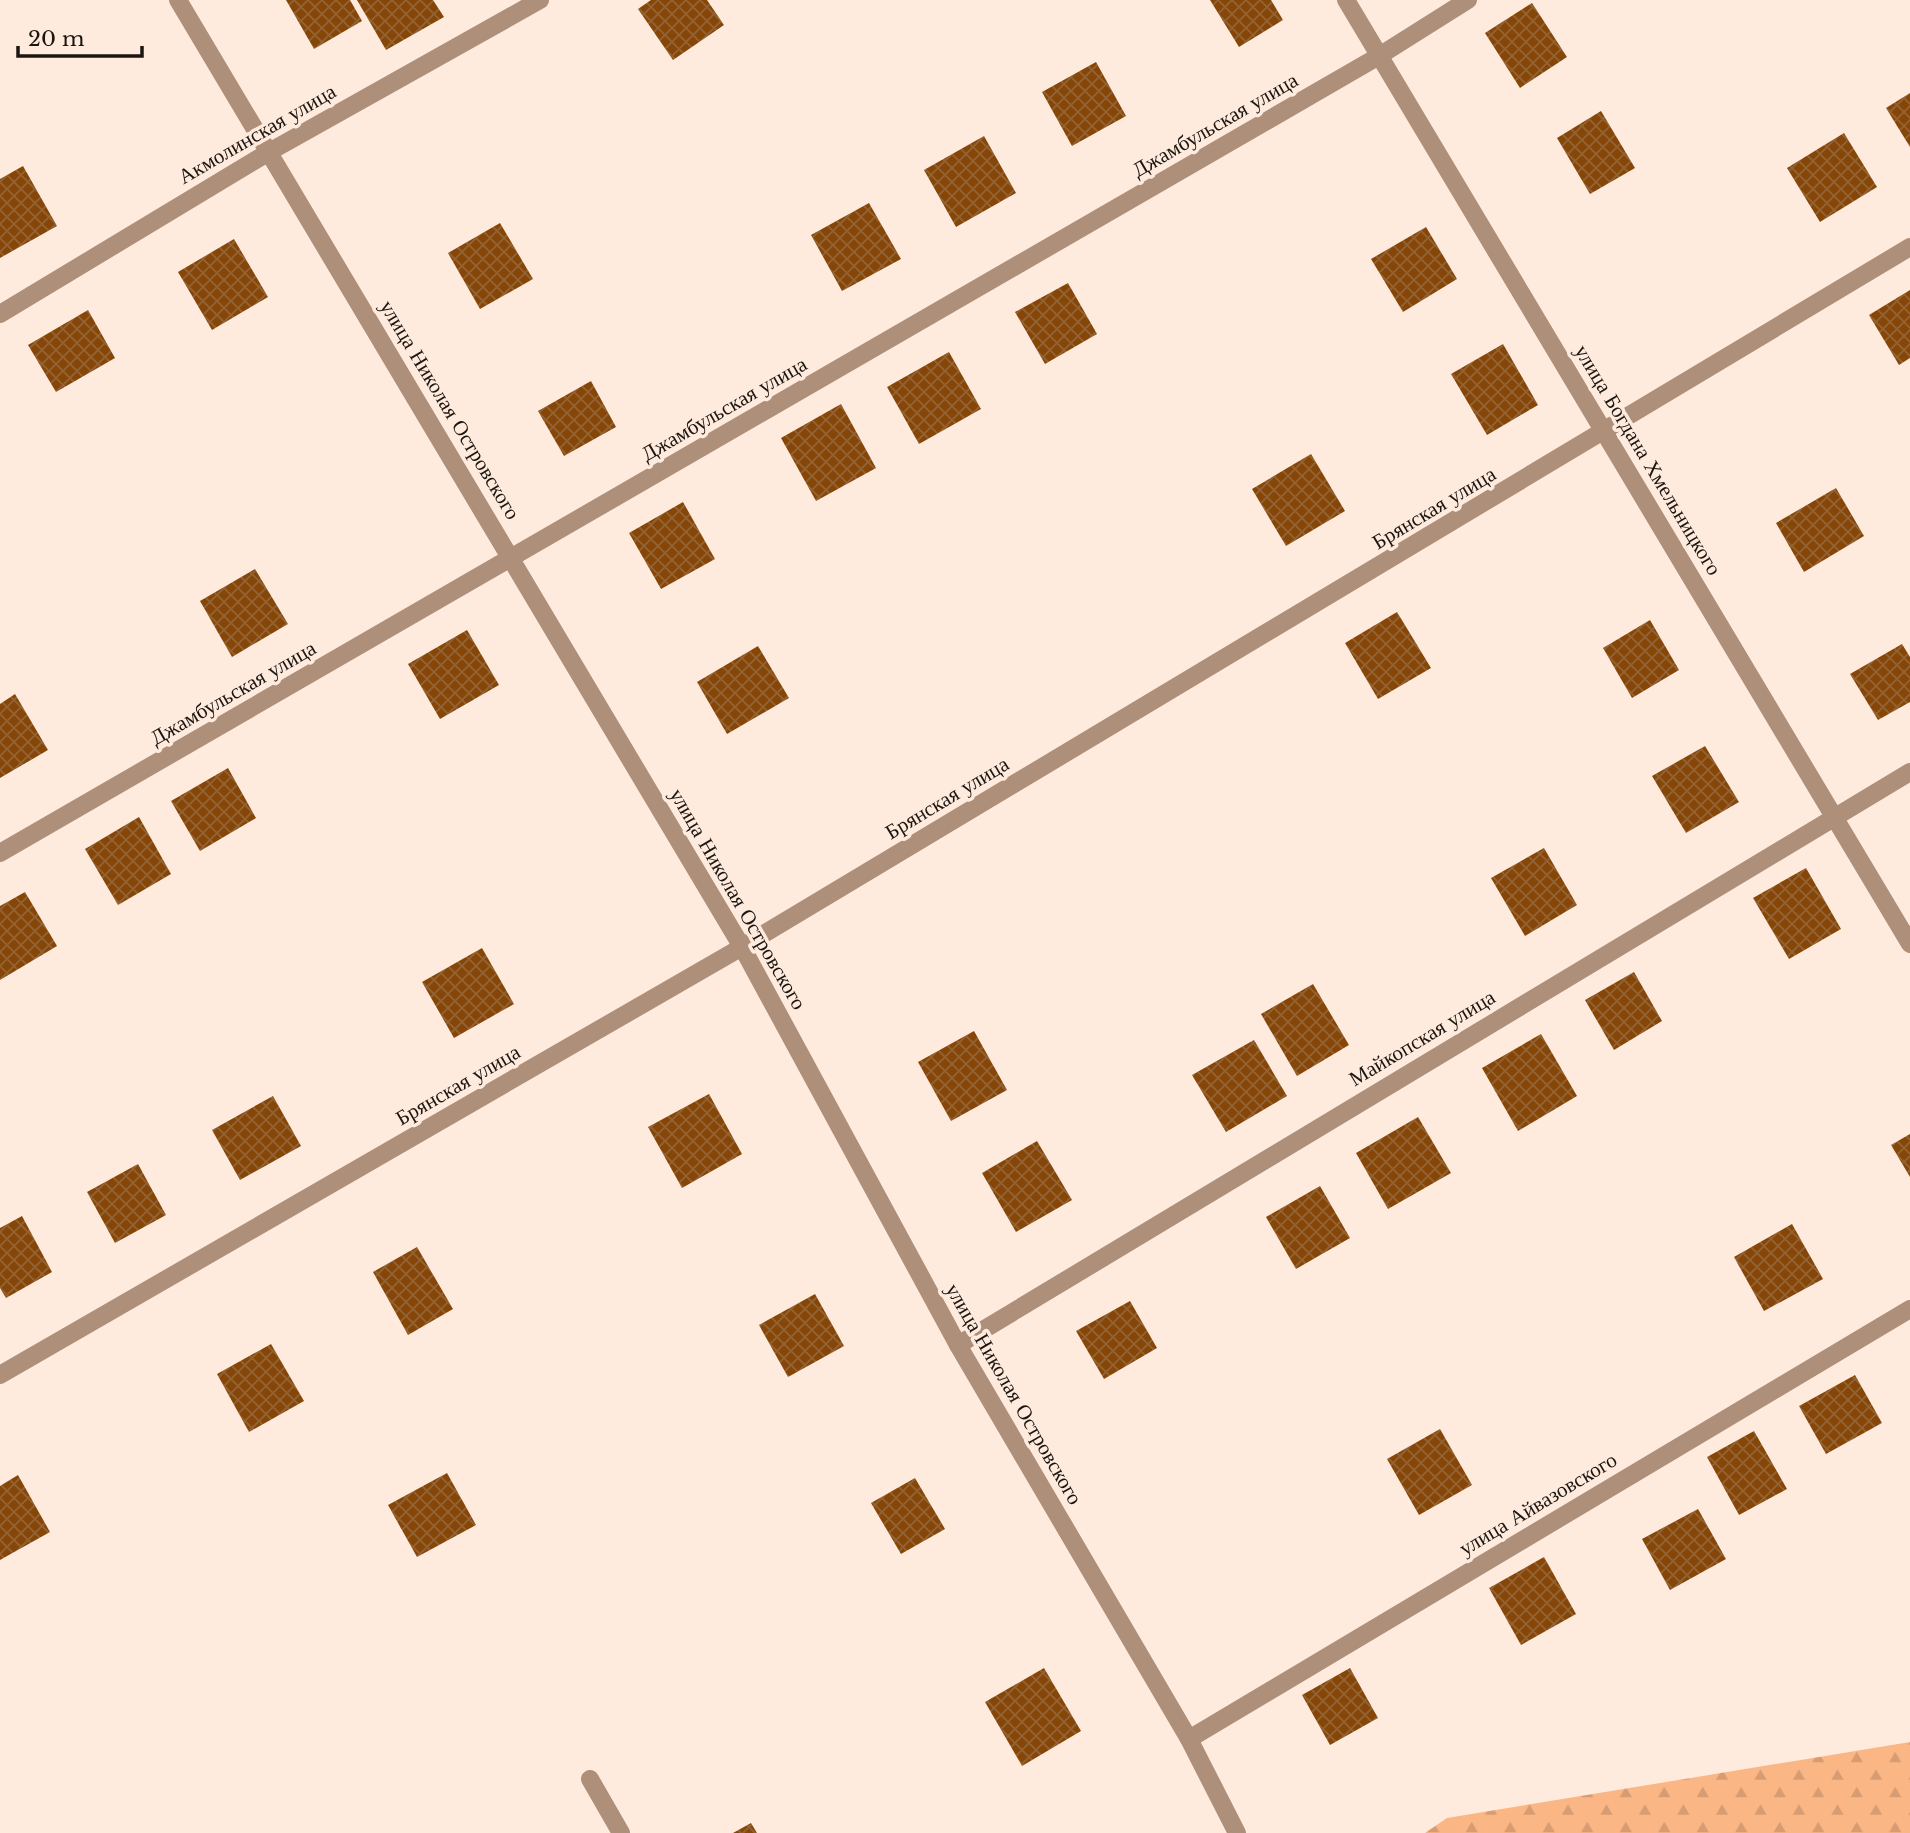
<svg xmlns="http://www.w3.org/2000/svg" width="1910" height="1833" viewBox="0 0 1910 1833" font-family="'Libre Baskerville',serif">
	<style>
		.forest { fill: url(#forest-firs) }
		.building { fill: url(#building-cross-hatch) }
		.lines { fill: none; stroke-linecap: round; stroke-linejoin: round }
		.street { stroke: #ae8f79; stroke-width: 18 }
		.labels { text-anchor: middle; stroke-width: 7; stroke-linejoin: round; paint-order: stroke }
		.street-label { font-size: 21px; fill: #1c1611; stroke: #ffebde }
	</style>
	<defs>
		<pattern id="forest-firs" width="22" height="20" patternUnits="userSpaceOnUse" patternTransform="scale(1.75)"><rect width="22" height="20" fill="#fbb685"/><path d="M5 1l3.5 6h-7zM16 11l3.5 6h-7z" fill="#d79c72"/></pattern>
		<pattern id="building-cross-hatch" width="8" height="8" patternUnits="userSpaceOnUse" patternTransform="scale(1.75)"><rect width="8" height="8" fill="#864608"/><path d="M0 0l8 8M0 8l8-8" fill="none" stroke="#936334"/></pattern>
	</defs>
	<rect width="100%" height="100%" fill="#ffebde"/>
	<polygon class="forest" points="1910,1742 1910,1833 1425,1833 1447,1818"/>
	<g class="building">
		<polygon points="286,0 350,0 362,21 314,49"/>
		<polygon points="357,0 433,0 444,17 386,50"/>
		<polygon points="651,0 707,0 724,25 673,60 638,9"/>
		<polygon points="1210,0 1271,0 1283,20 1239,47"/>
		<polygon points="1532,3 1567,57 1520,88 1485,33"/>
		<polygon points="1096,62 1126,116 1072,146 1042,92"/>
		<polygon points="1910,93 1910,147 1886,108"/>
		<polygon points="1601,111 1635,168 1590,194 1557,138"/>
		<polygon points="1844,133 1877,187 1820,222 1787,168"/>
		<polygon points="984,136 1016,193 956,227 924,170"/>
		<polygon points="23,166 57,226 0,258 0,179"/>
		<polygon points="869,203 901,259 842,291 811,235"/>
		<polygon points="500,223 533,279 480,309 448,253"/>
		<polygon points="1426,227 1457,279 1403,312 1371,259"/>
		<polygon points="234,239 268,297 212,330 178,272"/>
		<polygon points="1068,283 1097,334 1045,364 1015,312"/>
		<polygon points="1910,290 1910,358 1899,365 1869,315"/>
		<polygon points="88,310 115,358 56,392 28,345"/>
		<polygon points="1503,344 1538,405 1487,435 1451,374"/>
		<polygon points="949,352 981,409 919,444 887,387"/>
		<polygon points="591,381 616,427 564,456 538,411"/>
		<polygon points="841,404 876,468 816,501 781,438"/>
		<polygon points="1311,454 1345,511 1286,546 1252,489"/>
		<polygon points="1836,488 1864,536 1804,572 1776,523"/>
		<polygon points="683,502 715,559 661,589 629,533"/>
		<polygon points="255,569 288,624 232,657 200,601"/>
		<polygon points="1397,612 1431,668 1378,699 1345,643"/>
		<polygon points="1650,620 1679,670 1632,698 1603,648"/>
		<polygon points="467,630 499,685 440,719 408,664"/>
		<polygon points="1902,644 1910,657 1910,702 1878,720 1850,674"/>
		<polygon points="758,646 789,698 727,734 697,682"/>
		<polygon points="15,694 48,750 0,778 0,704"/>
		<polygon points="1705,746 1739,802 1686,833 1652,776"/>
		<polygon points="228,768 256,818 200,851 171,801"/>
		<polygon points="139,817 171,874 118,905 85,849"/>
		<polygon points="1544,848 1577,905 1525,936 1491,878"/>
		<polygon points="1806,868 1841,929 1789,959 1753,898"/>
		<polygon points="25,892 57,946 0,980 0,906"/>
		<polygon points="482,948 514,1004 454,1038 422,982"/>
		<polygon points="1634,972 1662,1021 1614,1050 1585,1000"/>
		<polygon points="1313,984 1349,1045 1297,1076 1261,1014"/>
		<polygon points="974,1031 1007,1090 951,1121 918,1062"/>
		<polygon points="1541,1034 1577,1096 1518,1131 1482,1068"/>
		<polygon points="1254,1040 1287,1096 1226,1132 1192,1075"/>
		<polygon points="709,1094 742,1154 682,1188 648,1127"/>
		<polygon points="273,1096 301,1146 240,1180 212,1130"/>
		<polygon points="1418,1117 1451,1173 1388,1209 1356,1153"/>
		<polygon points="1910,1134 1910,1177 1891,1145"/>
		<polygon points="1037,1141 1072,1200 1016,1232 982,1173"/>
		<polygon points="138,1164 166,1215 115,1243 87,1192"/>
		<polygon points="1320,1186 1350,1238 1296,1269 1266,1217"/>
		<polygon points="22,1216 52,1272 6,1298 0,1288 0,1228"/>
		<polygon points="1792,1224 1823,1279 1764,1311 1734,1257"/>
		<polygon points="417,1247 453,1309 408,1335 373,1272"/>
		<polygon points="815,1294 844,1346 788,1377 759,1325"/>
		<polygon points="1130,1301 1157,1348 1104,1379 1076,1331"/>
		<polygon points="271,1344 304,1401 249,1432 217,1374"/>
		<polygon points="1855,1375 1882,1423 1826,1454 1799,1406"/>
		<polygon points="1440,1429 1472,1485 1419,1515 1387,1459"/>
		<polygon points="1754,1431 1787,1489 1739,1515 1707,1457"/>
		<polygon points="447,1473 476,1525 417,1557 388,1505"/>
		<polygon points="18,1475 50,1532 0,1560 0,1486"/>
		<polygon points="915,1478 945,1529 901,1554 871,1503"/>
		<polygon points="1698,1509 1726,1559 1670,1590 1642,1539"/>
		<polygon points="1544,1557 1576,1614 1521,1645 1489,1588"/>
		<polygon points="1044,1668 1081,1731 1022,1766 985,1702"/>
		<polygon points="1350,1668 1378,1718 1330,1745 1302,1695"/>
		<polygon points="751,1823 757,1833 733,1833"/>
	</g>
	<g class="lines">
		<g class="street">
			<polyline points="178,0 742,947 958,1345 1189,1739 1237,1833"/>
			<polyline points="1346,0 1910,944"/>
			<polyline points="0,314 269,152 540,0"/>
			<polyline points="0,853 1379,56 1468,0"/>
			<polyline points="958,1345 1910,772"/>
			<polyline points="0,1375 742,947 1910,247"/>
			<polyline points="1189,1739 1910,1309"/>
			<polyline points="590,1779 621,1833"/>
		</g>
	</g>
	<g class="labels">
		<g class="street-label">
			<text transform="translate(1215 125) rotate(-30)" y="7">Джамбульская улица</text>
			<text transform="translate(257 134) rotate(-30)" y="7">Акмолинская улица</text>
			<text transform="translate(724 409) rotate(-30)" y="7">Джамбульская улица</text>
			<text transform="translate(450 410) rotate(59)" y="7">улица Николая Островского</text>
			<text transform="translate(1648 460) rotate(59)" y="7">улица Богдана Хмельницкого</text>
			<text transform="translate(1434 508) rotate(-31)" y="7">Брянская улица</text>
			<text transform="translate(233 693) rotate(-30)" y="7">Джамбульская улица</text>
			<text transform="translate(947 798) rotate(-31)" y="7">Брянская улица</text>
			<text transform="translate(738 899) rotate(60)" y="7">улица Николая Островского</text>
			<text transform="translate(1422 1038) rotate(-31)" y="7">Майкопская улица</text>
			<text transform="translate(458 1085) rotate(-30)" y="7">Брянская улица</text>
			<text transform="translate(1014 1394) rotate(60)" y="7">улица Николая Островского</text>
			<text transform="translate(1538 1504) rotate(-31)" y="7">улица Айвазовского</text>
		</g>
	</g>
	<path d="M18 46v10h124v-10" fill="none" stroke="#1c1611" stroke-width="3.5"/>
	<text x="28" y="46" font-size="21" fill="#1c1611" stroke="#ffebde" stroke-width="5" paint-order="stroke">20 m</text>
</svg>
